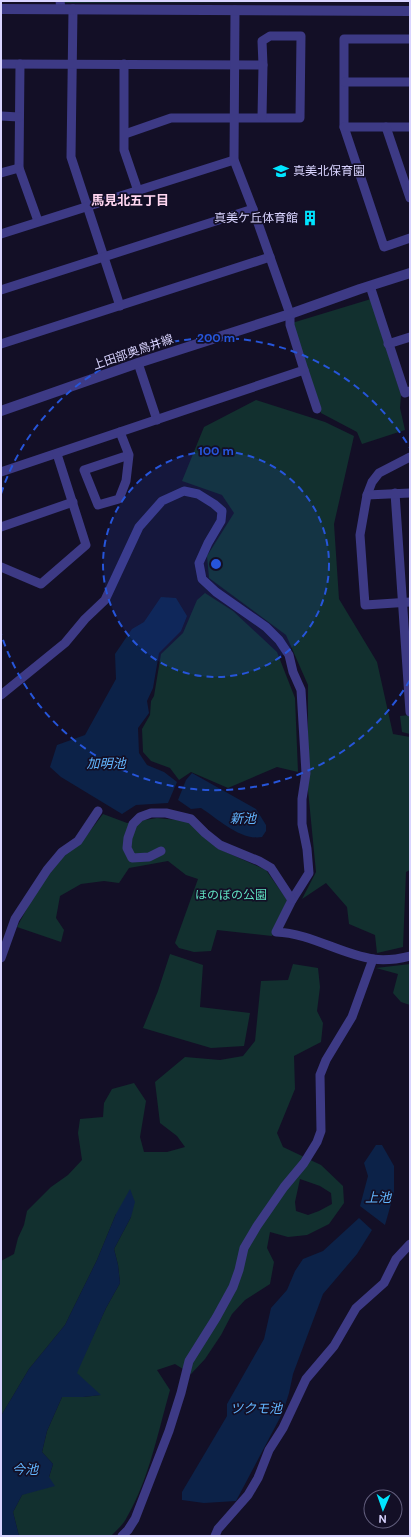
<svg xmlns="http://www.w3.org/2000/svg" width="411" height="1537" viewBox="0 0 411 1537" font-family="'DM Sans','Noto Sans JP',sans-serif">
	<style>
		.green { fill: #12302f; fill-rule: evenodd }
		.water { fill: #0c2248 }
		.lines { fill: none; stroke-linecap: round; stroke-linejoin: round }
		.minor { stroke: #3d3a85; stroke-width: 9 }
		.tertiary { stroke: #3d3a85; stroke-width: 10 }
		.ring { fill: none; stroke: #2655da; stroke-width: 2; stroke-dasharray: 7 5 }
		.labels { text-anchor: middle; stroke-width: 3.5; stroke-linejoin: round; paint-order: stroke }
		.poi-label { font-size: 12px; fill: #d9d4ff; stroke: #130f26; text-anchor: start }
		.street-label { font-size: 12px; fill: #d9d4ff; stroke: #130f26 }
		.park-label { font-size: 12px; fill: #5fe0c0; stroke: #130f26 }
		.neighbourhood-label { font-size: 13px; font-weight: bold; fill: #ffd6f0; stroke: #130f26 }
		.water-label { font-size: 13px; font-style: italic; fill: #62b6ff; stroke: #130f26 }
		.centre { fill: #2655da; stroke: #130f26; stroke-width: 2 }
		.ring-label { font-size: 12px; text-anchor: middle; font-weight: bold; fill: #2655da; stroke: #130f26; stroke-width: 3.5; stroke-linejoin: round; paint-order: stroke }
	</style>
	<rect width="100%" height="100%" fill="#130f26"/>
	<g class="green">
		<polygon points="64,1 305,1 305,2 64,3"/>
		<polygon points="371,299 401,395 400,408 405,430 362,444 357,432 321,413 292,323"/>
		<polygon points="256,400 325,422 354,436 334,524 339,599 377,662 393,734 410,737 410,870 406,872 403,947 377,953 375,935 349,924 347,907 326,883 302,899 316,872 308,790 308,685 286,635 209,578 207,556 234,513 222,495 182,481 204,427"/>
		<polygon points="205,593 233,611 277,652 295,698 298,772 277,767 228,788 191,772 179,780 170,768 151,761 143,752 142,729 150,715 151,701 154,696 161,654 183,633 197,600"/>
		<polygon points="410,715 410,734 402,732 400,716"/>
		<polygon points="103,814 127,823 157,818 188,821 217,848 266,870 287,900 272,936 217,930 211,951 194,952 179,948 175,943 198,879 186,875 168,861 129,868 119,883 104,881 81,884 60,896 56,918 64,930 61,942 17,927 38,888 65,854 87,835"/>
		<polygon points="170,954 203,965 200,1007 250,1013 244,1046 211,1048 143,1028 158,991"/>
		<path d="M293,964L318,968L320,987L317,1011L323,1023L321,1042L294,1056L295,1089L277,1133L283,1147L321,1165L343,1186L344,1203L329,1224L307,1235L288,1237L270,1232L267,1248L274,1262L270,1284L245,1300L232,1314L221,1335L205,1359L191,1374L175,1364L157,1370L170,1390C158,1432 149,1479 127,1517C124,1524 117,1530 111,1536H19L13,1512L22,1495L49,1477L53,1464L42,1452L47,1431L62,1397H83L100,1395L76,1373L106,1308L120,1283L118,1265L114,1249L131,1217L116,1214L97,1260L65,1325L29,1369L1,1416V1261L14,1254L18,1238L24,1225L27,1211L51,1187L68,1175L82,1160L78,1133L80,1119L103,1117L104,1103L112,1089L134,1083L146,1101L140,1137L144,1152H167L185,1147L177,1136L160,1123L155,1082L185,1057L220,1060L243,1056L255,1041L261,981L288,980ZM300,1179L320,1186L331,1193L332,1204L319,1211L308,1215L296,1211L295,1202Z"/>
		<polygon points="410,964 410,1005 401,1002 393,993 398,974 376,968"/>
	</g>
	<g class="water">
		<polygon points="161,597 176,598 187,616 181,631 159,653 153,688 147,701 149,713 138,728 139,753 147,765 164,772 177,782 168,803 136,805 122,814 61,777 50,767 57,745 85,735 116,679 115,654 132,629 144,622"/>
		<path d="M192,773L256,809L266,825V831L262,837C241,841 218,819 201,808L191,809L178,800L186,780Z"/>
		<polygon points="376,1145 382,1145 394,1166 394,1193 385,1225 360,1206 368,1176 364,1163"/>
		<polygon points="130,1189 135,1202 131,1217 114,1249 118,1265 120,1283 106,1308 77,1373 101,1395 83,1397 62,1397 47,1431 42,1452 53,1464 49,1477 55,1486 22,1495 13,1512 19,1536 1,1536 1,1416 29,1369 65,1325 97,1260 116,1214"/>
		<polygon points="359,1218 372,1230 357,1254 323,1294 293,1374 289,1393 283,1412 236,1501 204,1503 182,1500 182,1492 227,1416 227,1404 264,1339 271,1308 287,1290 295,1271 303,1259 323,1251"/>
	</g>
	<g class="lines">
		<g class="minor">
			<polyline points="60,1 61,9"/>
			<polyline points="73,9 71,157 120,306"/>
			<polyline points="410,39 344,39 344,127 384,247 410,238"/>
			<polyline points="1,64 263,65 262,41 270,36 301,36 300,118 171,118 125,134"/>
			<polyline points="20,64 19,168 38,221"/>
			<polyline points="124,64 124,150 138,191"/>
			<polyline points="345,82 410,82"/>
			<polyline points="1,116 19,117"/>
			<polyline points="262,117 263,65"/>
			<polyline points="344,127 410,127"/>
			<polyline points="386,127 410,198"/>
			<polyline points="1,173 19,168"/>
			<polyline points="1,234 234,160"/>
			<polyline points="370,286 405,393 410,391"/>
			<polyline points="1,290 253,209"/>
			<polyline points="1,344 270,257"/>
			<polyline points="388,344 410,337"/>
			<polyline points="138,363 157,420"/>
			<polyline points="304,370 317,409"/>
			<polyline points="120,432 129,455 126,481 119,499 98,505 84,470 129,455"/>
			<polyline points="410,457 379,473 372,482 367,495 360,535 365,605 410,602"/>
			<polyline points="1,472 304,370 290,325 290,314 253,209 234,160 235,10"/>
			<polyline points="395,493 410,712"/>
			<polyline points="367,495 410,493"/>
			<polyline points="1,527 73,502"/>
			<polyline points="1,567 41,584 86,545 57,454"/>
			<path d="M1,695L65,643L85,619L105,600L139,527L162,501L184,491L198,494L214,504L222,511L221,521L208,543L199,563L202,579L216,592L266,627L279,640L289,655L293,672L301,690L306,773L302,799V824L307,849L309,873L292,900L276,932C310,933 340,954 373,959C386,961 398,959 410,956"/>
			<polyline points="161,851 149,857 132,858 127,848 128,838 133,824 140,817 151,813 166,813 191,819 205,833 220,845 259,861 271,868 292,900"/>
			<polyline points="1,958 15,919 47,870 62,852 78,841 98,811"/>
			<polyline points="122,1536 128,1530 135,1519 169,1431 181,1393 189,1361 216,1318 233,1287 239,1270 244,1248 257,1226 284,1187 304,1163 317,1142 321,1131 320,1075 326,1060 352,1017 373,959"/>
			<polyline points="215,1536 218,1529 248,1495 258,1478 269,1450 283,1428 306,1379 334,1346 356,1308 384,1283 396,1259 410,1244"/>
		</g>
		<g class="tertiary">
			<polyline points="1,9 410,11"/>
			<polyline points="1,411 138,363 290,314 360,289 410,273"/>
		</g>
	</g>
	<circle cx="216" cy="564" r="113" fill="#2655da" fill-opacity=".12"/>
	<g class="ring">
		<circle cx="216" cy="564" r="113"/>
		<path d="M410 680A226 226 0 0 1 1 634M1 494A226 226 0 0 1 410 448"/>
	</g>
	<defs>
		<symbol id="school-bare" viewBox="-9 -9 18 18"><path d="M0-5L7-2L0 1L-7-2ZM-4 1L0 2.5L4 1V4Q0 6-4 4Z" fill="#00e5ff" stroke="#130f26" stroke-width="2.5" paint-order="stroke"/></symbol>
		<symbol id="building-bare" viewBox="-9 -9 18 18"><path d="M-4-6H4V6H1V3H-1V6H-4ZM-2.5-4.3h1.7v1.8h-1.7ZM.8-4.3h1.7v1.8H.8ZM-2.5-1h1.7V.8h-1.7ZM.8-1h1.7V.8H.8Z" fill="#00e5ff" stroke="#130f26" stroke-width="2.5" paint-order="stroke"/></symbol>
	</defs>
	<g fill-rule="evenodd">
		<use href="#school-bare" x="270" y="160" width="22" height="22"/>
		<use href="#building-bare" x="299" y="207" width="22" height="22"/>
	</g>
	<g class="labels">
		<g class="poi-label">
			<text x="293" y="175">真美北保育園</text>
			<text x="298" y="222" text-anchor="end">真美ケ丘体育館</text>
		</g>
		<g class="street-label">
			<text transform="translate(133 352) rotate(-19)" y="4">上田部奥鳥井線</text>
		</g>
		<g class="park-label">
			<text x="231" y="899">ほのぼの公園</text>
		</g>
		<g class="neighbourhood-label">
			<text x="130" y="205">馬見北五丁目</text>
		</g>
		<g class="water-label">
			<text x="106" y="768">加明池</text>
			<text x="243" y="823">新池</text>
			<text x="378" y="1202">上池</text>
			<text x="256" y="1413">ツクモ池</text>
			<text x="25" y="1474">今池</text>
		</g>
	</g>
	<circle cx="216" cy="564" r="6" class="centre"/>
	<g class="ring-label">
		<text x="216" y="342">200 m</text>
		<text x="216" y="455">100 m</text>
	</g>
	<rect width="411" height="1537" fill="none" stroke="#d9d4ff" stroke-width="4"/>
	<g transform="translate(383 1509) rotate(182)"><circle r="19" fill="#130f26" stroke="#625e7d"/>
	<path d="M0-3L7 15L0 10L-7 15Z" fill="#00e5ff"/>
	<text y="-6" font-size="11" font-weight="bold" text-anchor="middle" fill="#d9d4ff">N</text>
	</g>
</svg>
